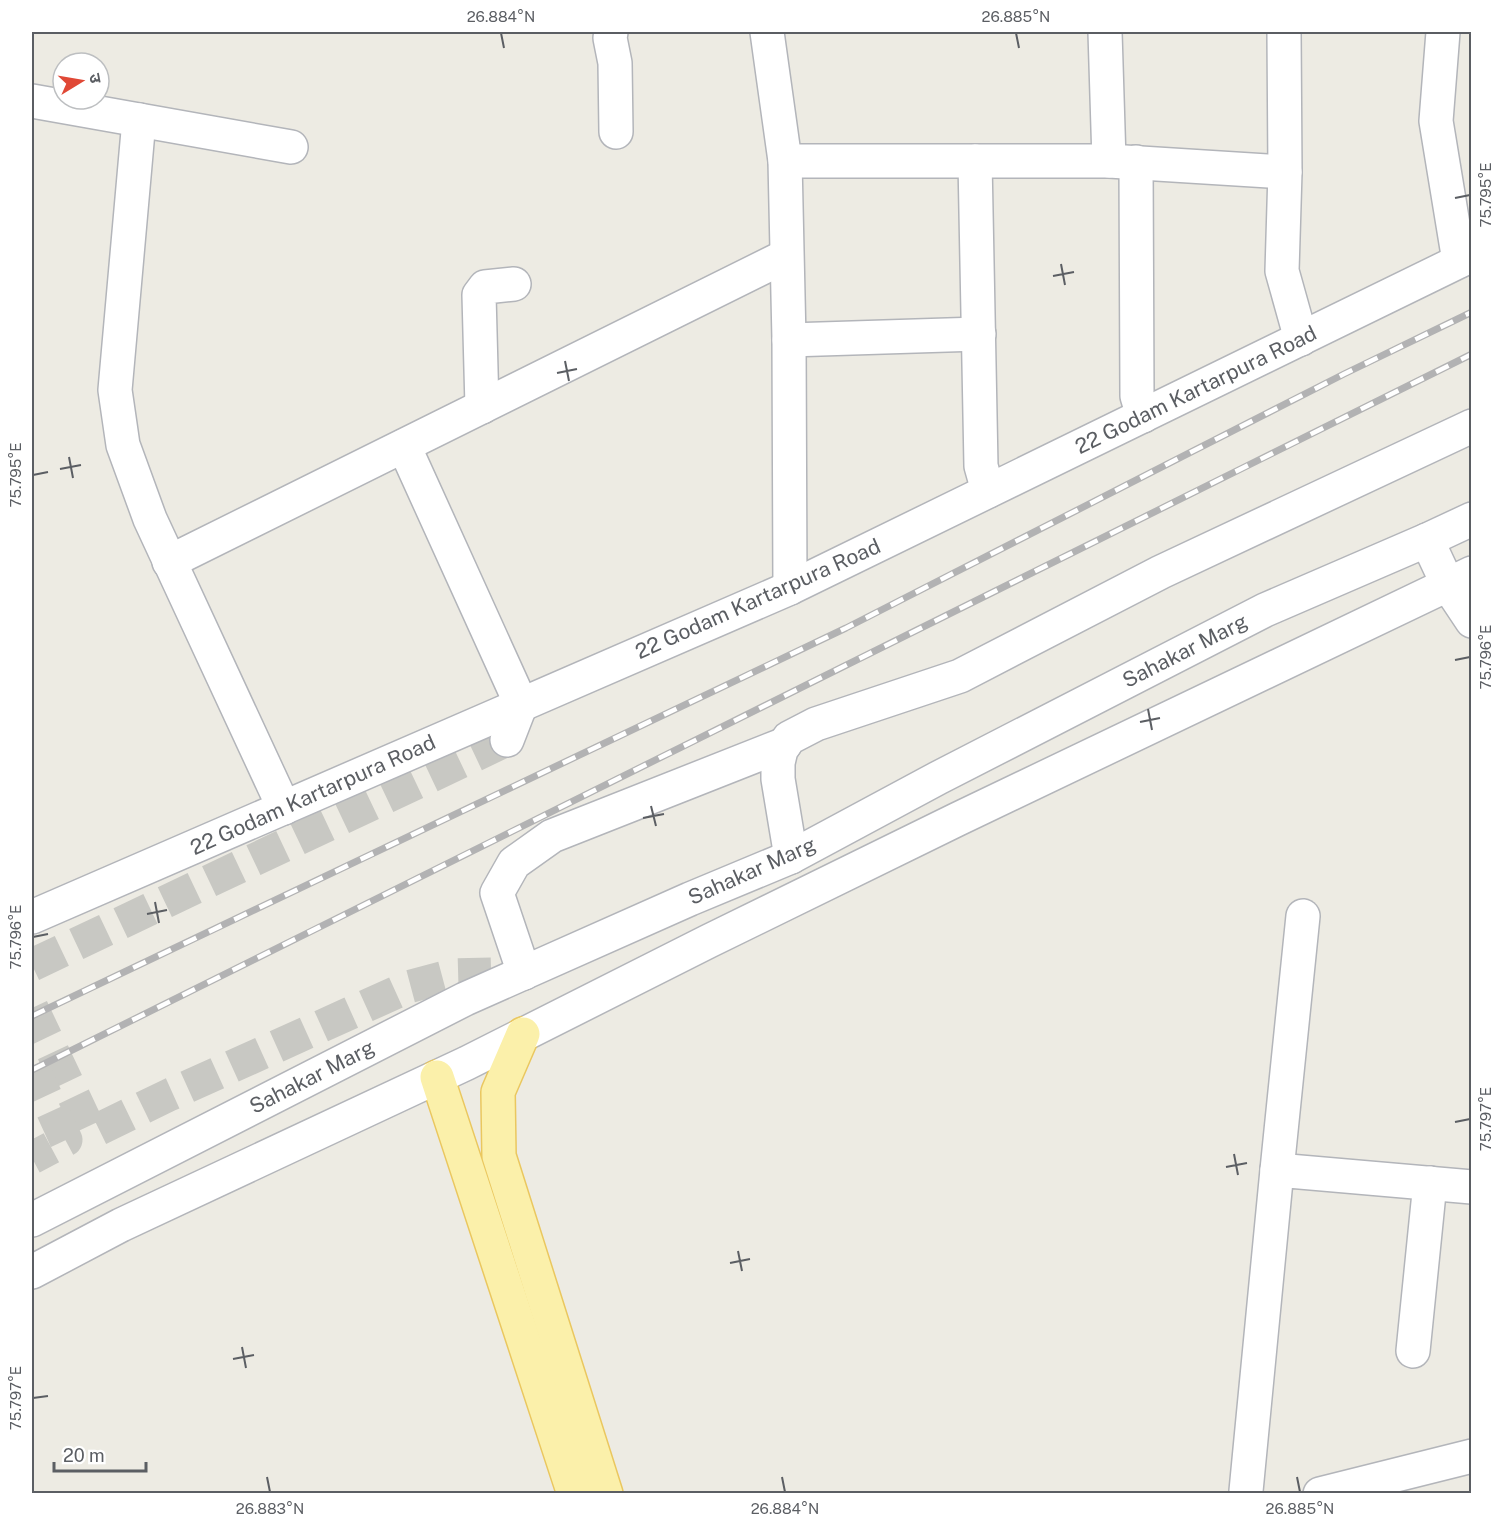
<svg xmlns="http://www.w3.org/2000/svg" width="1503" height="1525" viewBox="0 0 1503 1525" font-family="'Public Sans','Noto Sans Devanagari',sans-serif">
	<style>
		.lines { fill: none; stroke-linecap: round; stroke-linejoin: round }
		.minor-tunnel { stroke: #c8c8c3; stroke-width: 33; stroke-dasharray: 33 16; stroke-linecap: butt }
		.minor-casing { stroke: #b3b5ba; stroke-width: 36 }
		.major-casing { stroke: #eac75f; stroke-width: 36 }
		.minor { stroke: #fff; stroke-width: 33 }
		.major { stroke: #fbf0aa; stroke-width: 33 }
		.rail-casing { stroke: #b2b2b3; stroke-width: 7 }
		.rail { stroke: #fff; stroke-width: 4.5; stroke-dasharray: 14; stroke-linecap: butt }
		.ticks { fill: none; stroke: #5b5e63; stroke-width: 2 }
		.labels { text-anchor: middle; stroke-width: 4.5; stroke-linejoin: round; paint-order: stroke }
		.street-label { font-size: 21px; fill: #5b5e63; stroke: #fff }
		.neatline { fill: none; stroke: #5b5e63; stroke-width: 2 }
		.ticks-label { font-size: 15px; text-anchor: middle; fill: #5b5e63 }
	</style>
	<rect width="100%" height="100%" fill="#edebe3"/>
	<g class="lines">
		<g class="minor-tunnel">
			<polyline points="32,965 507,740"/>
			<polyline points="32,1008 91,1133 169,1095 408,987 453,975 524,973"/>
			<polyline points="32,1066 66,1140 32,1158"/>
		</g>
		<defs>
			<g id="minor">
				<polyline points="611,32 610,38 615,63 616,132"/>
				<polyline points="767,32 785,161 789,340 790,588"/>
				<polyline points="1105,32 1109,161"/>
				<polyline points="1284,32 1285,172 1282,271 1301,339"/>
				<polyline points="1443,32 1436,121 1459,261"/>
				<polyline points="32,101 291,147"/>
				<polyline points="139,120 115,390 123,445 150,519 284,808"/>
				<polyline points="785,161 1109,161 1285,172"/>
				<polyline points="975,161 981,466 988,491"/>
				<polyline points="1136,162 1137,396 1143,416"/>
				<polyline points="789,340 979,334"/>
				<polyline points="482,407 479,295 485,287 514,284"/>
				<polyline points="404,446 521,704 507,740"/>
				<polyline points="1427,540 1448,585 1472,621"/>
				<polyline points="169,562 786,256"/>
				<polyline points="791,857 778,779 778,763 781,750 789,738 816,724 960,676 1161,572 1472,426"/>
				<polyline points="32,917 790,588 1472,255"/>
				<polyline points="524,973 497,893 514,863 552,836 785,744"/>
				<polyline points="1277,1170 1303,916"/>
				<polyline points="32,1220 465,999 690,899 791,857 938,778 1265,610 1427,540 1472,519"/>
				<polyline points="32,1272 121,1225 467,1063 709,941 958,819 1472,573"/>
				<polyline points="1413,1351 1430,1183"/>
				<polyline points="1246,1491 1277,1170 1472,1187"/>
				<polyline points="1320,1494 1472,1456"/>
			</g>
			<g id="major">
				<polyline points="523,1034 498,1092 499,1156 606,1494"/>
				<polyline points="437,1077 574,1494"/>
			</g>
		</defs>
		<use href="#minor" class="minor-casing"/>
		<use href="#major" class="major-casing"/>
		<use href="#minor" class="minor"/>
		<use href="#major" class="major"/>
		<defs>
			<g id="rail">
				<polyline points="32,1016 846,628 1344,374 1472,312"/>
				<polyline points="32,1070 1472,354"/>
			</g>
		</defs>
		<use href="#rail" class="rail-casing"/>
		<use href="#rail" class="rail"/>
	</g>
	<path class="ticks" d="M501,33L504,48M1016,33L1019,48M1455,198L1470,195M1061,264L1065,285M1053,276L1074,272M565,361L569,381M557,373L577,369M69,457L73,478M60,469L81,465M33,475L48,472M1455,660L1470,657M1148,709L1152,730M1140,722L1160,718M651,806L656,826M643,818L664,814M155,902L159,923M147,914L167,910M33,937L48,934M1455,1122L1470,1119M1234,1154L1238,1175M1226,1167L1247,1163M738,1251L742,1271M730,1263L750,1259M242,1347L246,1368M233,1359L254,1355M33,1398L48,1396M267,1477L270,1492M782,1477L785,1492M1297,1477L1300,1492"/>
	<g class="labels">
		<g class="street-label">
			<text transform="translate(1196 390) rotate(-26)" y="7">22 Godam Kartarpura Road</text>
			<text transform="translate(758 599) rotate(-24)" y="7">22 Godam Kartarpura Road</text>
			<text transform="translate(1185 651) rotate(-27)" y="7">Sahakar Marg</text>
			<text transform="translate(313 795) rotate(-24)" y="7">22 Godam Kartarpura Road</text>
			<text transform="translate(752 871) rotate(-24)" y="7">Sahakar Marg</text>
			<text transform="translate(312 1077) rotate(-27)" y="7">Sahakar Marg</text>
		</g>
	</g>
	<rect width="1503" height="1525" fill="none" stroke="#ffffff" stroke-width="66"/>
	<g transform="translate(81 81) rotate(79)"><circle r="28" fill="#ffffff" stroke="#bdbfc1" stroke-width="1.5"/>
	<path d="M0-4.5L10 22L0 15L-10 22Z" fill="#e04836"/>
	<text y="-9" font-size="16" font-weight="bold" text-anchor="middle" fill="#5b5e63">उ</text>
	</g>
	<path d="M54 1462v9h92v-9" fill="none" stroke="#5b5e63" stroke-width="3"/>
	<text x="63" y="1462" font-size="18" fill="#5b5e63" stroke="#ffffff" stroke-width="4.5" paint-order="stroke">20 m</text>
	<rect x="33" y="33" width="1437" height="1459" class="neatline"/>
	<g class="ticks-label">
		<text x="501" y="22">26.884°N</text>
		<text x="1016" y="22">26.885°N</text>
		<text transform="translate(1486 195) rotate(-90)" y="5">75.795°E</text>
		<text transform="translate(16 475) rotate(-90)" y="5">75.795°E</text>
		<text transform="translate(1486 657) rotate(-90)" y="5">75.796°E</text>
		<text transform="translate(16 937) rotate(-90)" y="5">75.796°E</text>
		<text transform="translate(1486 1119) rotate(-90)" y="5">75.797°E</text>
		<text transform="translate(16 1398) rotate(-90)" y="5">75.797°E</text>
		<text x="270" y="1514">26.883°N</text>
		<text x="785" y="1514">26.884°N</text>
		<text x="1300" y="1514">26.885°N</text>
	</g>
</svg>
